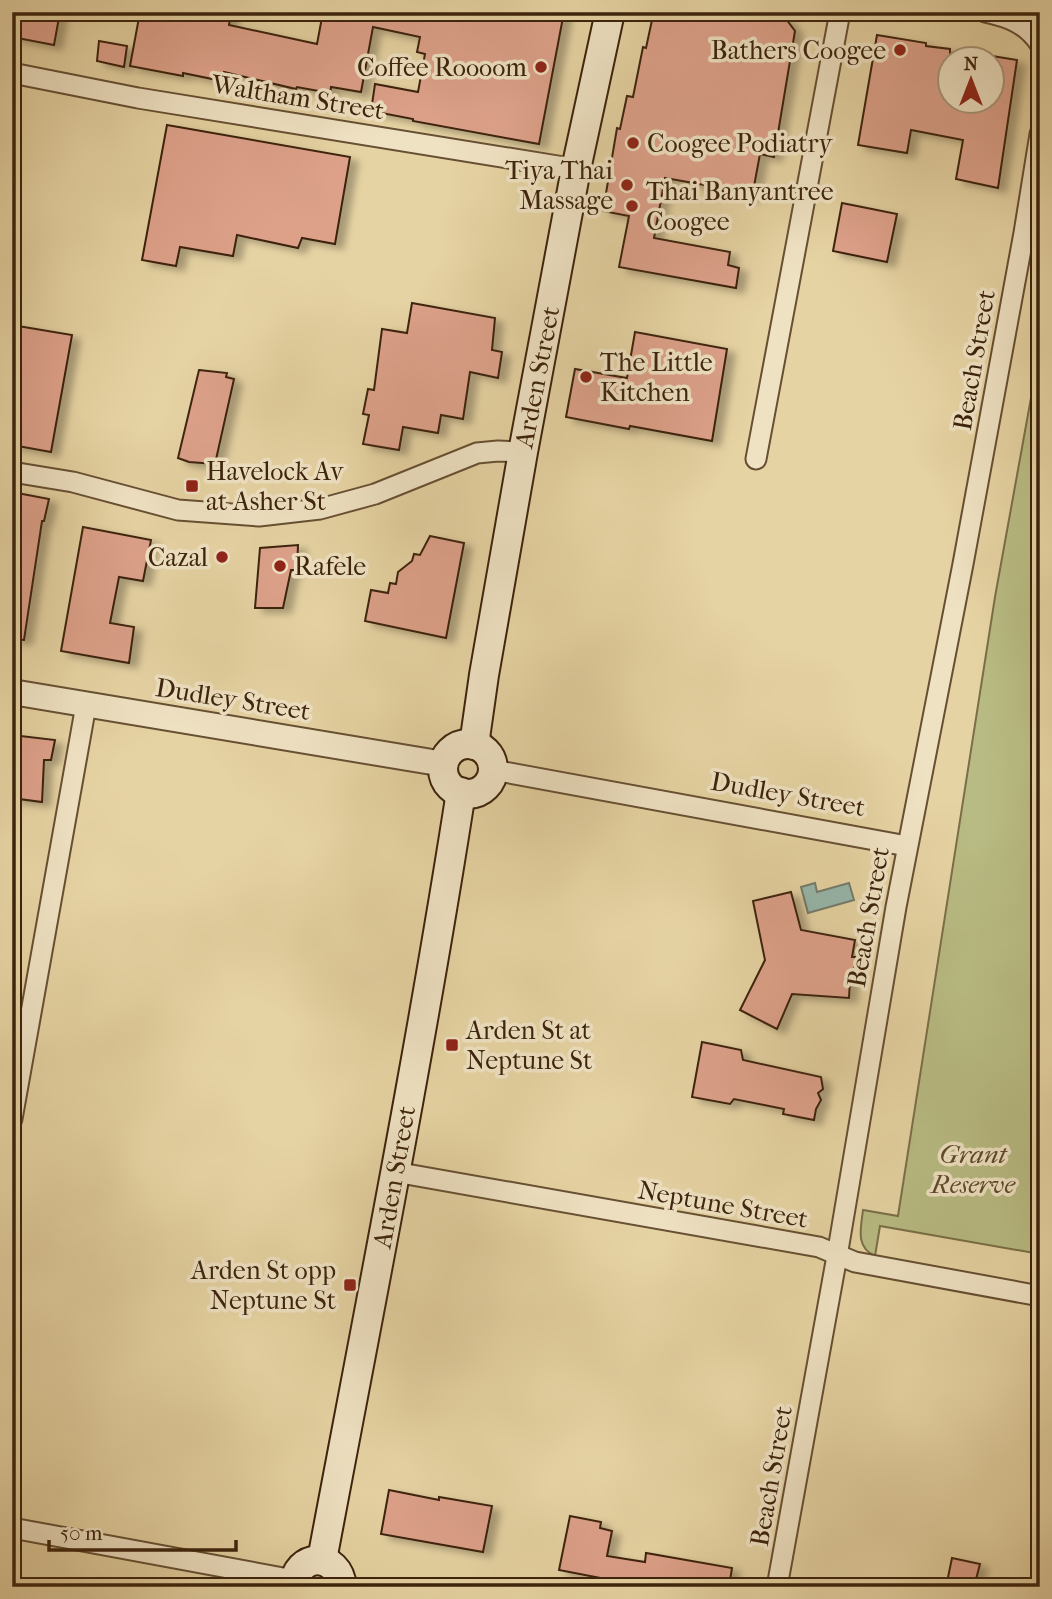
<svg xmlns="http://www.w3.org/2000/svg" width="1052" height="1599" viewBox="0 0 1052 1599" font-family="'IM FELL French Canon',serif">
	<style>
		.green { fill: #b8bb83; stroke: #7a6f48; stroke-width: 2 }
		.water { fill: #97b7ab; stroke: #737c6c; stroke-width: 2 }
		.building { fill: #dda18a; stroke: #3c230d; stroke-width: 2; filter: url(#shadow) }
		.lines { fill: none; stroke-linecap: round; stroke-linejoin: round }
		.minor-casing { stroke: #664f32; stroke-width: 23 }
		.tertiary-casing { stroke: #664f32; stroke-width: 28 }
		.secondary-casing { stroke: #3c230d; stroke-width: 32 }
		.minor { stroke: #efe2c3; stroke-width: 19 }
		.tertiary { stroke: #efe2c3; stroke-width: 24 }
		.secondary { stroke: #efe2c3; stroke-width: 28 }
		.poi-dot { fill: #8f2418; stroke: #efe2c3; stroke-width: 2.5 }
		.labels { text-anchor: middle; stroke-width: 7; stroke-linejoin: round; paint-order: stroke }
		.poi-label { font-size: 26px; fill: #3c230d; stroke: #efe2c3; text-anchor: start }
		.street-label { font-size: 26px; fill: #3c230d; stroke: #efe2c3 }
		.park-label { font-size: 26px; font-style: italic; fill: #5b492a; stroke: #efe2c3 }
	</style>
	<defs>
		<filter id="shadow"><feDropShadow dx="8" dy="4.5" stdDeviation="3.5" flood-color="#0004"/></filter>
	</defs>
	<rect width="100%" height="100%" fill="#e6d3a3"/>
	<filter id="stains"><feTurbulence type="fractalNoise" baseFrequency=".00286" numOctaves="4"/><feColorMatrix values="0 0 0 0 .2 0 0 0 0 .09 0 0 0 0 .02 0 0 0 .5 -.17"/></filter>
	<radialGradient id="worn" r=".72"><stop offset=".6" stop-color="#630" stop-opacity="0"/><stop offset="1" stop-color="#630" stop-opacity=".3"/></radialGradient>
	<path class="green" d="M1040,348V1254L880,1226L875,1256C855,1247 861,1228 863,1210L898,1216L995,597Z"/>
	<polygon class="water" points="815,883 817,892 849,883 854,900 808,913 801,887"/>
	<g class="building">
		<polygon points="12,12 60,12 54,45 12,37"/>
		<polygon points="140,12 231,12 229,25 317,44 323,12 564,12 539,144 413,121 413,119 371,111 375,84 418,92 425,54 417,52 420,37 373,27 361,92 331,87 330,93 297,87 296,89 224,72 222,81 183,73 183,76 130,66"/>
		<polygon points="659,12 747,12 786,19 795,31 774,157 760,154 752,197 705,188 705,185 665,178 654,238 730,252 728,265 739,268 736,288 619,267 629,216 603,211 617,128 620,129 627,96 633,97 643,47 646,48 652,20 657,20"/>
		<polygon points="877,35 926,43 926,46 950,49 950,102 992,102 992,56 1017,60 998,188 956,179 963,140 911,130 907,153 858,145"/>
		<polygon points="99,41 127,46 124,67 97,61"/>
		<polygon points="167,125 350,157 335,244 302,238 298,248 237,235 233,256 180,247 176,266 142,260"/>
		<polygon points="842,203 897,214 887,262 833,251"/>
		<polygon points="412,303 495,318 492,350 502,352 498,378 470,372 463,419 441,415 438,433 403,427 399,450 363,444 369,415 363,414 368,389 374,390 382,329 407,333"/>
		<polygon points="12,325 72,335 51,452 12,445"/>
		<polygon points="635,332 727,349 712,441 630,426 629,429 566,417 575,369 627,378"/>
		<polygon points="199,370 227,373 226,377 234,379 215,464 189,462 178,458"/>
		<polygon points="12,492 49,499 44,521 42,521 24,640 12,639"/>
		<polygon points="83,527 151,540 143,581 119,577 110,623 134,627 129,663 61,651"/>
		<polygon points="430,536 464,543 446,638 365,621 371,590 388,593 390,583 396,584 398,572 412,561 414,554 420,555"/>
		<polygon points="298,545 297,570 291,570 283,608 255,608 260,548"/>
		<polygon points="12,735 55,740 51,760 44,760 42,802 12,798"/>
		<polygon points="791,892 801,930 855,940 852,957 856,957 852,980 850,980 849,998 792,994 777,1029 740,1010 765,960 753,901"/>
		<polygon points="702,1042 741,1050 743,1060 821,1077 823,1089 818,1093 821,1100 816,1109 814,1120 783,1114 784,1109 734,1099 730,1104 692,1097"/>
		<polygon points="389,1490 439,1500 439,1497 492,1506 483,1552 381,1534"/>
		<polygon points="570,1516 601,1522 600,1528 612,1531 607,1556 645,1562 646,1553 732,1568 729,1587 647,1587 559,1570"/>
		<polygon points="952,1558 980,1564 974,1587 946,1587"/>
	</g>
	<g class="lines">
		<defs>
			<g id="minor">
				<path d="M985,12C1008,17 1026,23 1040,44"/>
				<polyline points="12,73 138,98 576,169"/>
				<polyline points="756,459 840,12"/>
				<polyline points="12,472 73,482 178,510 259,516 320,509 375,494 477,453 498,451 523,452"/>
				<polyline points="493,770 907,846"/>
				<polyline points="12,1119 86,705"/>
				<polyline points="395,1172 819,1247 855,1262 1040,1296"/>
				<polyline points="12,1528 294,1580"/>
				<polyline points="777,1587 837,1256 896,907 963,564 1024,233 1040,134"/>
			</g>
			<polyline id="tertiary" points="12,692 444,764"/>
			<g id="secondary">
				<circle cx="468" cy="769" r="25"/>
				<polyline points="474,745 484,675 523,452 576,169 610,12"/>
				<path d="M322,1560C370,1305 421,1049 461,792"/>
				<path d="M294,1587C295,1552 339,1551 342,1587"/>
			</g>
		</defs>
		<use href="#minor" class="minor-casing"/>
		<use href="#tertiary" class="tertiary-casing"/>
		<use href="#secondary" class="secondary-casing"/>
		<use href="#minor" class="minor"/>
		<use href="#tertiary" class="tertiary"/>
		<use href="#secondary" class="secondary"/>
	</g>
	<g class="poi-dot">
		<circle cx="900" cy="50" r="7"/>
		<circle cx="541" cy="67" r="7"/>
		<circle cx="633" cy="143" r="7"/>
		<circle cx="627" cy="185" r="7"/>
		<circle cx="632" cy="206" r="7"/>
		<circle cx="586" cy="377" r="7"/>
		<rect x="185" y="479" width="14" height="14" rx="3.5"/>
		<circle cx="222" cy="557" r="7"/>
		<circle cx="280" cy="566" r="7"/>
		<rect x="445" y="1038" width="14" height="14" rx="3.5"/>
		<rect x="343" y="1278" width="14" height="14" rx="3.5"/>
	</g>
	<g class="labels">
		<g class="poi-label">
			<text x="886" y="59" text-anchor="end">Bathers Coogee</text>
			<text x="527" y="76" text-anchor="end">Coffee Roooom</text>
			<text x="647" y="152">Coogee Podiatry</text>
			<text x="613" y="179" text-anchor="end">Tiya Thai<tspan x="613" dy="30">Massage</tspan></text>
			<text x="646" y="200">Thai Banyantree<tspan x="646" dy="30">Coogee</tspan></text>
			<text x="600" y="371">The Little<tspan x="600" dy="30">Kitchen</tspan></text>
			<text x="206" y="480">Havelock Av<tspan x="206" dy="30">at Asher St</tspan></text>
			<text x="208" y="566" text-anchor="end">Cazal</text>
			<text x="294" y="575">Rafele</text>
			<text x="466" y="1039">Arden St at<tspan x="466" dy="30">Neptune St</tspan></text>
			<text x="336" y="1279" text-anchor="end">Arden St opp<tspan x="336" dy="30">Neptune St</tspan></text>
		</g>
		<g class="street-label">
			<text transform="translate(298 97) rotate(9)" y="9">Waltham Street</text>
			<text transform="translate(974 360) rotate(-80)" y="9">Beach Street</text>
			<text transform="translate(537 377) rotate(-79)" y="9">Arden Street</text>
			<text transform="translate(233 699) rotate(9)" y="9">Dudley Street</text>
			<text transform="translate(788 794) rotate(10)" y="9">Dudley Street</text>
			<text transform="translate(868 917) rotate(-80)" y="9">Beach Street</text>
			<text transform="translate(394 1177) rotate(-80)" y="9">Arden Street</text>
			<text transform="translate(723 1204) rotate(10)" y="9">Neptune Street</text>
			<text transform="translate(771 1476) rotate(-80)" y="9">Beach Street</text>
		</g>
		<g class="park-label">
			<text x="973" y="1163">Grant<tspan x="973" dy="30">Reserve</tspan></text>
		</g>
	</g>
	<rect width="1052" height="1599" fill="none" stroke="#e6d3a3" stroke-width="42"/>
	<rect x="14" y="14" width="1024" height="1571" fill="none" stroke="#3c230d" stroke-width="3.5"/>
	<rect x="21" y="21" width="1010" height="1557" fill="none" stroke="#3c230d" stroke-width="2"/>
	<g transform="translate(971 80)"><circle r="33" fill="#efe2c3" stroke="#a7967a" stroke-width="2"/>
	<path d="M0-5L12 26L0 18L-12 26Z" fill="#8f2418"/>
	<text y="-10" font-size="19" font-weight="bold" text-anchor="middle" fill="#3c230d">N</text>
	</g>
	<path d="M49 1540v10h187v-10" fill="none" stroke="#3c230d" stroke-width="3.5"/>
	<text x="60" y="1540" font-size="21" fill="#3c230d" stroke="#efe2c3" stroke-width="5" paint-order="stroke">50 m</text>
	<rect width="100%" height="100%" filter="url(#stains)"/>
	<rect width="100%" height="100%" fill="url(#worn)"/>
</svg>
